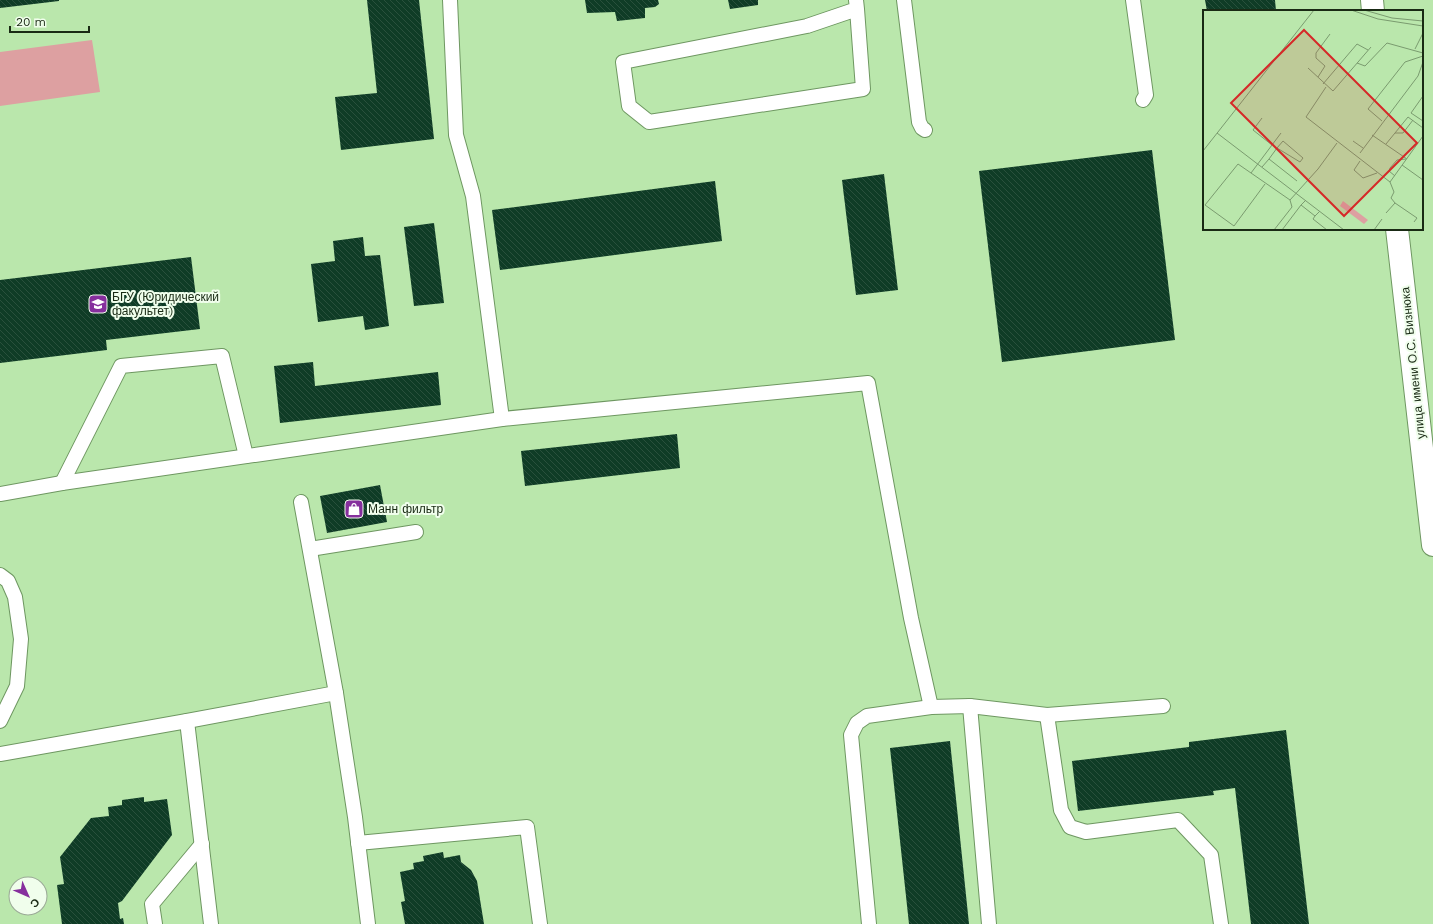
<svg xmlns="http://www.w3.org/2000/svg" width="1433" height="924" viewBox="0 0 1433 924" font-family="'Work Sans',sans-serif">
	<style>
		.park { fill: #dda0a1 }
		.building { fill: url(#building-back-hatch) }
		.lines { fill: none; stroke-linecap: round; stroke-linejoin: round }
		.service-casing { stroke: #6e9761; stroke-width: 16 }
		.tertiary-casing { stroke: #6e9761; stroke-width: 24 }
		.service { stroke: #fff; stroke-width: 14 }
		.tertiary { stroke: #fff; stroke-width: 22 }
		.labels { text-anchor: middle; stroke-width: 4; stroke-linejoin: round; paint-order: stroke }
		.poi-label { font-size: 12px; fill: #192a14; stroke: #f0feec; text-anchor: start }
		.street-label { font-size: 12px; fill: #192a14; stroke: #f0feec }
		.inset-road { fill: none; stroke: #7a9b6f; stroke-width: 1 }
		.view { fill: #d62828; fill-opacity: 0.15; stroke: #d62828; stroke-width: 2 }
		.inset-edge { fill: none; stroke: #192a14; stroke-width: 2 }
	</style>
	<defs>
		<pattern id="building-back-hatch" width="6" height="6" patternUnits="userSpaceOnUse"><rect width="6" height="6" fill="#0f3c26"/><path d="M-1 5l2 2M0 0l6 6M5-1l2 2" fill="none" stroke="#29503c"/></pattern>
	</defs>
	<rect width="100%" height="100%" fill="#bae7ac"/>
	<polygon class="park" points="92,40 100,92 0,106 0,52"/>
	<g class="building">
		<polygon points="0,0 59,0 59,1 0,8"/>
		<polygon points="367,0 419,0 434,139 341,150 335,97 377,93"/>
		<polygon points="585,0 658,0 659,4 655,7 645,8 645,18 617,21 615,12 587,13"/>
		<polygon points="728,0 758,0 758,5 730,9"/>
		<polygon points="1205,0 1275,0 1276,11 1207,11"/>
		<polygon points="1152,150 1175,340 1002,362 979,171"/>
		<polygon points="884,174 898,290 856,295 842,180"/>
		<polygon points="715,181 722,241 500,270 492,210"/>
		<polygon points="434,223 444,303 414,306 404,227"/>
		<polygon points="363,237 365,256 380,255 389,326 365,330 363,316 318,322 311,264 335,261 333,241"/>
		<polygon points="191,257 200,329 106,340 107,350 0,363 0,280"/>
		<polygon points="313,362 315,386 438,372 441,405 280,423 274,366"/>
		<polygon points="677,434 680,468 525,486 521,451"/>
		<polygon points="380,485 387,522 327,533 320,496"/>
		<polygon points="1286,730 1309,924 1251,924 1235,788 1213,791 1214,795 1078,811 1072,761 1189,747 1189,742"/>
		<polygon points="950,741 969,924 909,924 890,748"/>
		<polygon points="144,797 144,802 167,799 172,835 122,901 118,903 120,919 123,918 124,924 62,924 57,885 64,884 60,857 91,818 109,816 108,807 122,805 122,800"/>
		<polygon points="443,852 444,858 460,855 461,862 471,870 477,881 484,924 405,924 401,902 405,901 400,872 414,869 413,863 424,861 423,856"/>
	</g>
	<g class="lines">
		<defs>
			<g id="service">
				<polyline points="450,0 456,135 473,196 502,419"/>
				<polyline points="856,0 857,9 863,89 649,122 629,106 623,62 807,26 857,9"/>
				<polyline points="904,0 919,122 922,128 925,130"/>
				<polyline points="1133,0 1146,95 1143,100"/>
				<polyline points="62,483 121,366 222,356 246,456"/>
				<polyline points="0,494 62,483 502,419 868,383 911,618 931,707"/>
				<polyline points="301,502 336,693 355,817 368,924"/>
				<polyline points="310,549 416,532"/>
				<polyline points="0,575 8,581 15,597 21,639 17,686 0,721"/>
				<polyline points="970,706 989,924"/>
				<polyline points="1047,715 1061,810 1070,827 1086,832 1178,820 1211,855 1221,924"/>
				<polyline points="187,721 211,924"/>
				<polyline points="0,754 187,721 336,693"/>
				<polyline points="358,843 527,827 540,924"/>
				<polyline points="155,924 152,904 202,844"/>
				<polyline points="869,924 851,735 857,723 867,716 931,707 970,706 1047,715 1163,706"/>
			</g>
			<g id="tertiary">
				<polyline points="1372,0 1373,11"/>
				<polyline points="1397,229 1433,545"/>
			</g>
		</defs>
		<use href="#service" class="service-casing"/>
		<use href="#tertiary" class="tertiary-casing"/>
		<use href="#service" class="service"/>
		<use href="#tertiary" class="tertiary"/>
	</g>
	<defs>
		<symbol id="university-square" viewBox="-11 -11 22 22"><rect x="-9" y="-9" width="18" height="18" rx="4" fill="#862f9d" stroke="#f0feec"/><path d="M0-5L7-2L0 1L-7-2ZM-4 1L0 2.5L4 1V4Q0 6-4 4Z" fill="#fff"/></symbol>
		<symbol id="shop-square" viewBox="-11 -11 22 22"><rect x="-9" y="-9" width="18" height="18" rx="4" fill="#862f9d" stroke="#f0feec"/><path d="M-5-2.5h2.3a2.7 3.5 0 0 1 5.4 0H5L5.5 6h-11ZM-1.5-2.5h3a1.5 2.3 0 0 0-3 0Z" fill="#fff"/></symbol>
	</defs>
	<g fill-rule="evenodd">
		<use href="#university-square" x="87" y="293" width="22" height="22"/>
		<use href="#shop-square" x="343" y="498" width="22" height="22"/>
	</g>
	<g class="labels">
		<g class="poi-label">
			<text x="112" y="301">БГУ (Юридический<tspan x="112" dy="14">факультет)</tspan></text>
			<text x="368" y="513">Манн фильтр</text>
		</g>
		<g class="street-label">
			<text transform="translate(1413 363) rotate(-96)" y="4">улица имени О.С. Визнюка</text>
		</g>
	</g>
	<g transform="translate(1203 10)">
		<rect width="220" height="220" fill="#bae7ac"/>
		<path d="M140,191L165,210L161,214L137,196Z" fill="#dda0a1"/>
		<path class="inset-road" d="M148,0L175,9L220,16M161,0L189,8L220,11M212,39L220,23M154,53L162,56L184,33L220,43M105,58L130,81L168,37M115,67L122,56L113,48V43L127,24M120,74L154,34L165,40M123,77L103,107L187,172M220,86L208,103L220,111M59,108L50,120L69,135M179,111L165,99L202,52L220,46M14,123L141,220M192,123H200L210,110M169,125L204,149M150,131L160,138M183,134L205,107L220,118M0,141L111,0M157,143L215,66L220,52M66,149L74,138L97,152L100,148L80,131L74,138M157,151L151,160L160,168L174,163M199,155L220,170M59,157L66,149L94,171M48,163L78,123M192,166L186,161L187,158L194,150L203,149M62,174L31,216L2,195L35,154L87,190M103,190L98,195L112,206L117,201M192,193L214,208L211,212M183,203L192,193L188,188L191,182L187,172L220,126M112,206L110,209L124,220M71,220L89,197L87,190L115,159L134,133M79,220L98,195M171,220L179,209"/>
		<path class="view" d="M101,20L214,133L141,206L28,93Z"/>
		<rect width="220" height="220" class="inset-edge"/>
	</g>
	<g transform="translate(28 896) rotate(135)"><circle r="19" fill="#f0feec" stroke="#9aa996"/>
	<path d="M0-3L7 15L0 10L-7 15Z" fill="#862f9d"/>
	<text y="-6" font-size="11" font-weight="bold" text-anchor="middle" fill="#192a14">С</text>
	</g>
	<path d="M10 26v6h79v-6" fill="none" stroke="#192a14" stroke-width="2"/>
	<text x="16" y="26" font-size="12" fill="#192a14" stroke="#f0feec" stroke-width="3" paint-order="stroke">20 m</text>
</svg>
